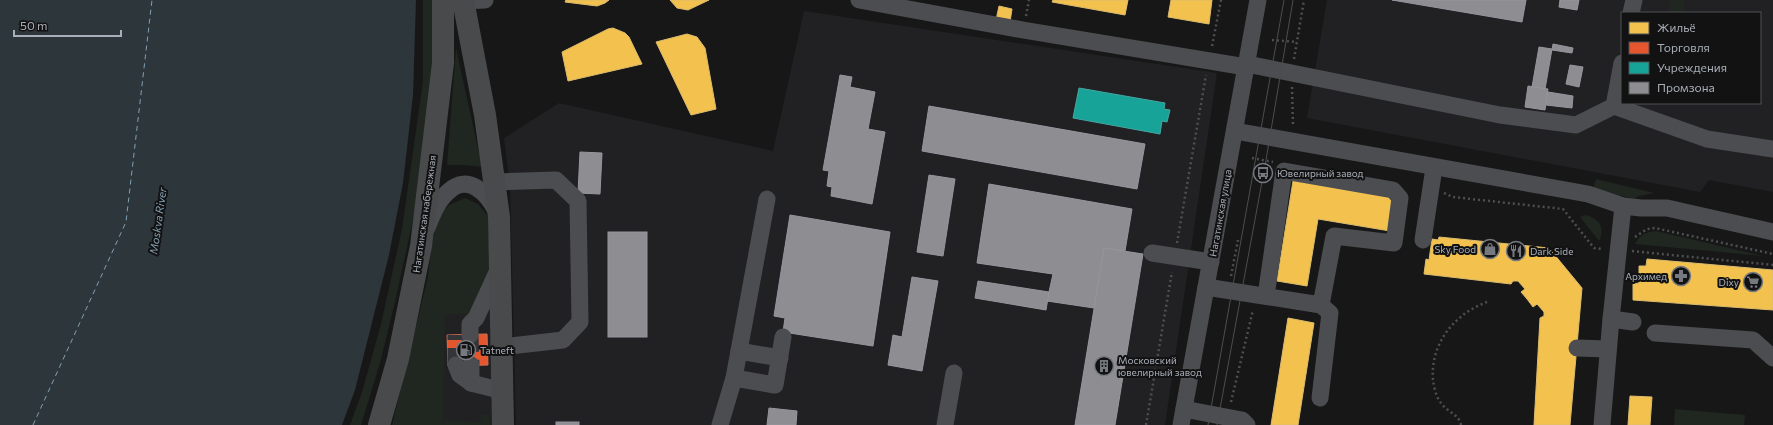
<svg xmlns="http://www.w3.org/2000/svg" width="1773" height="425" viewBox="0 0 1773 425" font-family="Commissioner,sans-serif">
	<style>
		.built { fill: #212123; fill-rule: evenodd }
		.green { fill: #202620 }
		.water { fill: #2d363b }
		.homes { fill: #f2c14e; stroke: #dcbc6e }
		.shops { fill: #e4572e; stroke: #d27157 }
		.public { fill: #17a398; stroke: #43a7a2 }
		.industry { fill: #8d8d92; stroke: #95979d }
		.lines { fill: none; stroke-linecap: round; stroke-linejoin: round }
		.ferry { stroke: #82a0b1; stroke-width: 1; stroke-dasharray: 5 4; stroke-linecap: butt }
		.minor-tunnel { stroke: #343538; stroke-width: 17; stroke-dasharray: 17 8; stroke-linecap: butt }
		.path { stroke: #4d4f52; stroke-width: 2.5; stroke-dasharray: 2 3; stroke-linecap: butt }
		.minor { stroke: #4c4d50; stroke-width: 17 }
		.major { stroke: #494a4c; stroke-width: 22 }
		.tram { stroke: #4c4d4f; stroke-width: 1 }
		.labels { text-anchor: middle; stroke-width: 4; stroke-linejoin: round; paint-order: stroke }
		.poi-label { font-size: 10px; fill: #a9afb8; stroke: #121213; text-anchor: start }
		.street-label { font-size: 10px; fill: #a9afb8; stroke: #121213 }
		.water-label { font-size: 11px; font-style: italic; fill: #82a0b1; stroke: #121213 }
	</style>
	<rect width="100%" height="100%" fill="#171718"/>
	<g class="built">
		<path d="M1327,0H1773V192L1709,180L1700,192L1307,118ZM1622,13H1760V103H1622Z"/>
		<polygon points="804,11 1217,73 1165,425 516,425 510,185 504,138 559,103 773,151"/>
		<polygon points="491,306 493,425 441,425 443,308"/>
	</g>
	<g class="green">
		<polygon points="423,0 432,0 432,66 417,201 395,302 380,363 361,425 350,425 362,392 381,324 402,229 423,81"/>
		<polygon points="1671,0 1685,0 1683,13 1668,13"/>
		<polygon points="456,48 482,167 464,165 447,165"/>
		<polygon points="1596,179 1654,193 1639,196 1634,199 1593,189"/>
		<polygon points="465,198 478,204 488,216 490,271 469,314 445,314 443,420 480,422 481,414 488,415 491,425 392,425 428,277 431,247 438,218 449,205"/>
		<path d="M1584,215C1598,217 1606,227 1599,241L1580,217Z"/>
		<path d="M1656,231L1763,256L1635,244C1640,235 1645,232 1656,231Z"/>
		<polygon points="1675,409 1745,415 1744,425 1674,425"/>
	</g>
	<polygon class="water" points="0,0 416,0 413,95 403,183 389,255 355,390 342,425 0,425"/>
	<g class="homes">
		<polygon points="566,0 609,0 605,3 597,6 565,2"/>
		<polygon points="670,0 709,0 688,10 677,8"/>
		<polygon points="1053,0 1128,0 1125,15 1052,2"/>
		<polygon points="1171,0 1212,0 1209,24 1168,17"/>
		<polygon points="999,6 1012,9 1010,22 996,20"/>
		<polygon points="613,28 625,33 629,37 642,64 568,81 562,52 608,29"/>
		<polygon points="687,34 697,37 705,48 716,109 691,115 656,42"/>
		<polygon points="1293,181 1396,198 1390,231 1318,219 1307,286 1277,281"/>
		<polygon points="1439,237 1549,248 1582,288 1570,425 1534,425 1540,318 1544,316 1544,312 1537,304 1533,307 1527,299 1521,292 1525,289 1518,281 1513,281 1511,284 1424,274 1426,259 1429,260 1432,239 1438,240"/>
		<polygon points="1647,259 1773,270 1773,310 1633,300 1633,284 1639,283 1639,266 1646,266"/>
		<polygon points="1288,318 1314,323 1298,425 1271,425"/>
		<polygon points="1630,396 1652,397 1650,425 1628,425"/>
	</g>
	<polygon class="shops" points="487,334 488,365 448,366 447,335"/>
	<polygon class="public" points="1079,88 1165,103 1164,109 1170,110 1167,122 1162,121 1160,134 1073,118"/>
	<g class="industry">
		<polygon points="1392,0 1526,0 1522,22"/>
		<polygon points="1560,0 1579,0 1577,10 1559,7"/>
		<polygon points="1553,44 1573,48 1572,53 1552,50"/>
		<polygon points="1539,47 1552,49 1545,89 1532,87"/>
		<polygon points="1570,65 1583,67 1579,87 1566,84"/>
		<polygon points="840,75 852,77 850,87 875,92 868,129 885,132 872,204 831,196 832,187 827,186 829,171 823,170"/>
		<polygon points="1528,86 1548,89 1545,110 1525,107"/>
		<polygon points="1548,92 1573,96 1572,108 1546,105"/>
		<polygon points="929,106 1145,144 1137,189 922,151"/>
		<polygon points="580,152 602,153 600,194 578,193"/>
		<polygon points="929,175 955,179 943,256 917,252"/>
		<polygon points="989,184 1132,209 1125,251 1104,248 1094,308 1047,301 1053,274 977,263"/>
		<polygon points="790,215 890,232 873,346 783,332 785,318 774,316"/>
		<rect x="608" y="232" width="39" height="105"/>
		<polygon points="1104,248 1143,254 1115,425 1075,425"/>
		<polygon points="912,277 938,281 922,371 888,365 893,335 902,337"/>
		<polygon points="978,281 1049,292 1046,310 975,298"/>
		<polygon points="769,408 797,411 796,425 767,425"/>
		<rect x="556" y="422" width="23" height="3"/>
	</g>
	<g class="lines">
		<polyline class="ferry" points="33,425 126,222 152,0"/>
		<g class="minor-tunnel">
			<polyline points="470,335 471,365"/>
			<polyline points="456,365 456,335"/>
		</g>
		<g class="path">
			<polyline points="1026,16 1029,0"/>
			<polyline points="1272,40 1297,42"/>
			<polyline points="1212,46 1221,0"/>
			<polyline points="1294,59 1304,0"/>
			<polyline points="1292,87 1293,126"/>
			<polyline points="1252,158 1273,162"/>
			<polyline points="1444,193 1453,197 1563,209 1594,248 1603,249"/>
			<polyline points="1635,237 1647,229 1655,228 1773,254"/>
			<polyline points="1177,243 1206,75"/>
			<polyline points="1632,251 1773,265"/>
			<polyline points="1231,276 1238,240"/>
			<polyline points="1231,402 1253,310"/>
			<polyline points="1146,425 1172,272"/>
			<path d="M1461,425C1459,414 1447,412 1441,403C1436,397 1434,387 1433,380C1430,344 1454,314 1487,302"/>
		</g>
		<g class="minor">
			<polyline points="859,0 1023,30 1246,67"/>
			<polyline points="463,1 485,0"/>
			<polyline points="1631,13 1634,0"/>
			<polyline points="1247,64 1500,115 1576,125 1614,106 1622,63"/>
			<polyline points="1614,106 1707,139 1773,149"/>
			<polyline points="1235,131 1588,194 1623,206 1641,208 1667,208 1773,232"/>
			<polyline points="494,182 556,180 578,201 580,322 563,340 502,347"/>
			<path d="M427,228C432,215 438,200 449,191C468,173 488,194 496,211"/>
			<polyline points="1423,240 1434,168"/>
			<polyline points="1152,253 1211,262"/>
			<polyline points="1206,287 1321,305 1334,236 1394,243 1400,198 1393,190 1284,171 1266,296"/>
			<polyline points="1611,319 1633,322"/>
			<polyline points="1655,333 1753,340 1773,358"/>
			<polyline points="470,335 470,324 476,318 499,268"/>
			<polyline points="1577,348 1608,349"/>
			<polyline points="739,351 780,358"/>
			<polyline points="456,365 460,375 471,383"/>
			<polyline points="471,365 471,383 503,391"/>
			<polyline points="734,378 775,385 783,337"/>
			<polyline points="1320,398 1330,313 1321,305"/>
			<polyline points="1184,409 1242,420 1247,425"/>
			<polyline points="720,425 734,378 767,199"/>
			<polyline points="945,425 954,373"/>
			<polyline points="1181,425 1258,0"/>
			<polyline points="1602,425 1611,319 1623,206"/>
		</g>
		<g class="major">
			<polyline points="463,0 485,115 499,217 503,425"/>
			<polyline points="379,425 398,359 421,246 443,63 443,0"/>
		</g>
		<g class="tram">
			<polyline points="1208,425 1284,0"/>
			<polyline points="1217,425 1266,160 1293,0"/>
		</g>
	</g>
	<defs>
		<symbol id="bus-ring" viewBox="-11 -11 22 22"><circle r="9.5" fill="#121213" stroke="#767a80" stroke-width="1.5"/><path d="M-5-6H5V4H4V6H2V4H-2V6H-4V4H-5ZM-3.5-4V0h7V-4ZM-3.5 1.2v1.5H-2V1.2ZM2 1.2v1.5H3.5V1.2Z" fill="#767a80"/></symbol>
		<symbol id="shop-ring" viewBox="-11 -11 22 22"><circle r="9.5" fill="#121213" stroke="#767a80" stroke-width="1.5"/><path d="M-5-2.5h2.3a2.7 3.5 0 0 1 5.4 0H5L5.5 6h-11ZM-1.5-2.5h3a1.5 2.3 0 0 0-3 0Z" fill="#767a80"/></symbol>
		<symbol id="restaurant-ring" viewBox="-11 -11 22 22"><circle r="9.5" fill="#121213" stroke="#767a80" stroke-width="1.5"/><path d="M-5-6h1v4h1v-4h1v4h1v-4h1v5L-1.5 .5V6h-2V.5L-5-1ZM5-6V6H3V1.5H1.5Q1.5-4 5-6Z" fill="#767a80"/></symbol>
		<symbol id="pharmacy-ring" viewBox="-11 -11 22 22"><circle r="9.5" fill="#121213" stroke="#767a80" stroke-width="1.5"/><path d="M-2-6h4v4h4v4h-4v4h-4v-4h-4v-4h4Z" fill="#767a80"/></symbol>
		<symbol id="supermarket-ring" viewBox="-11 -11 22 22"><circle r="9.5" fill="#121213" stroke="#767a80" stroke-width="1.5"/><path d="M-6-5.5h2.5l.6 2H6L4.5 2H-2.5L-4.4-4H-6ZM-1.5 3.2a1.3 1.3 0 1 0 .1 0ZM3 3.2a1.3 1.3 0 1 0 .1 0Z" fill="#767a80"/></symbol>
		<symbol id="fuel-ring" viewBox="-11 -11 22 22"><circle r="9.5" fill="#121213" stroke="#767a80" stroke-width="1.5"/><path d="M-5.5-6h7V0h2V4h1.3V-2.5L3-4.5l.8-.8L6-3V5H2.5V1h-1V6h-7ZM-4.2-4.7v3.2H.2V-4.7Z" fill="#767a80"/></symbol>
		<symbol id="building-ring" viewBox="-11 -11 22 22"><circle r="9.5" fill="#121213" stroke="#767a80" stroke-width="1.5"/><path d="M-4-6H4V6H1V3H-1V6H-4ZM-2.5-4.3h1.7v1.8h-1.7ZM.8-4.3h1.7v1.8H.8ZM-2.5-1h1.7V.8h-1.7ZM.8-1h1.7V.8H.8Z" fill="#767a80"/></symbol>
	</defs>
	<g fill-rule="evenodd">
		<use href="#bus-ring" x="1252" y="162" width="22" height="22"/>
		<use href="#shop-ring" x="1479" y="238" width="22" height="22"/>
		<use href="#restaurant-ring" x="1505" y="240" width="22" height="22"/>
		<use href="#pharmacy-ring" x="1670" y="265" width="22" height="22"/>
		<use href="#supermarket-ring" x="1742" y="271" width="22" height="22"/>
		<use href="#fuel-ring" x="455" y="339" width="22" height="22"/>
		<use href="#building-ring" x="1093" y="355" width="22" height="22"/>
	</g>
	<g class="labels">
		<g class="poi-label">
			<text x="1277" y="177">Ювелирный завод</text>
			<text x="1476" y="253" text-anchor="end">Sky Food</text>
			<text x="1530" y="255">Dark Side</text>
			<text x="1667" y="280" text-anchor="end">Архимед</text>
			<text x="1739" y="286" text-anchor="end">Dixy</text>
			<text x="480" y="354">Tatneft</text>
			<text x="1118" y="364">Московский<tspan x="1118" dy="12">ювелирный завод</tspan></text>
		</g>
		<g class="street-label">
			<text transform="translate(1220 213) rotate(-80)" y="4">Нагатинская улица</text>
			<text transform="translate(424 214) rotate(-82)" y="4">Нагатинская набережная</text>
		</g>
		<g class="water-label">
			<text transform="translate(158 221) rotate(-82)" y="4">Moskva River</text>
		</g>
	</g>
	<rect x="1621" y="12" width="140" height="92" fill="#121213" stroke="#4e5155"/>
	<rect x="1629" y="22" width="20" height="12" fill="#f2c14e" stroke="#4e5155"/>
	<text x="1657" y="32" font-size="12" fill="#a9afb8">Жильё</text>
	<rect x="1629" y="42" width="20" height="12" fill="#e4572e" stroke="#4e5155"/>
	<text x="1657" y="52" font-size="12" fill="#a9afb8">Торговля</text>
	<rect x="1629" y="62" width="20" height="12" fill="#17a398" stroke="#4e5155"/>
	<text x="1657" y="72" font-size="12" fill="#a9afb8">Учреждения</text>
	<rect x="1629" y="82" width="20" height="12" fill="#8d8d92" stroke="#4e5155"/>
	<text x="1657" y="92" font-size="12" fill="#a9afb8">Промзона</text>
	<path d="M14 30v6h107v-6" fill="none" stroke="#a9afb8" stroke-width="2"/>
	<text x="20" y="30" font-size="12" fill="#a9afb8" stroke="#121213" stroke-width="3" paint-order="stroke">50 m</text>
</svg>
